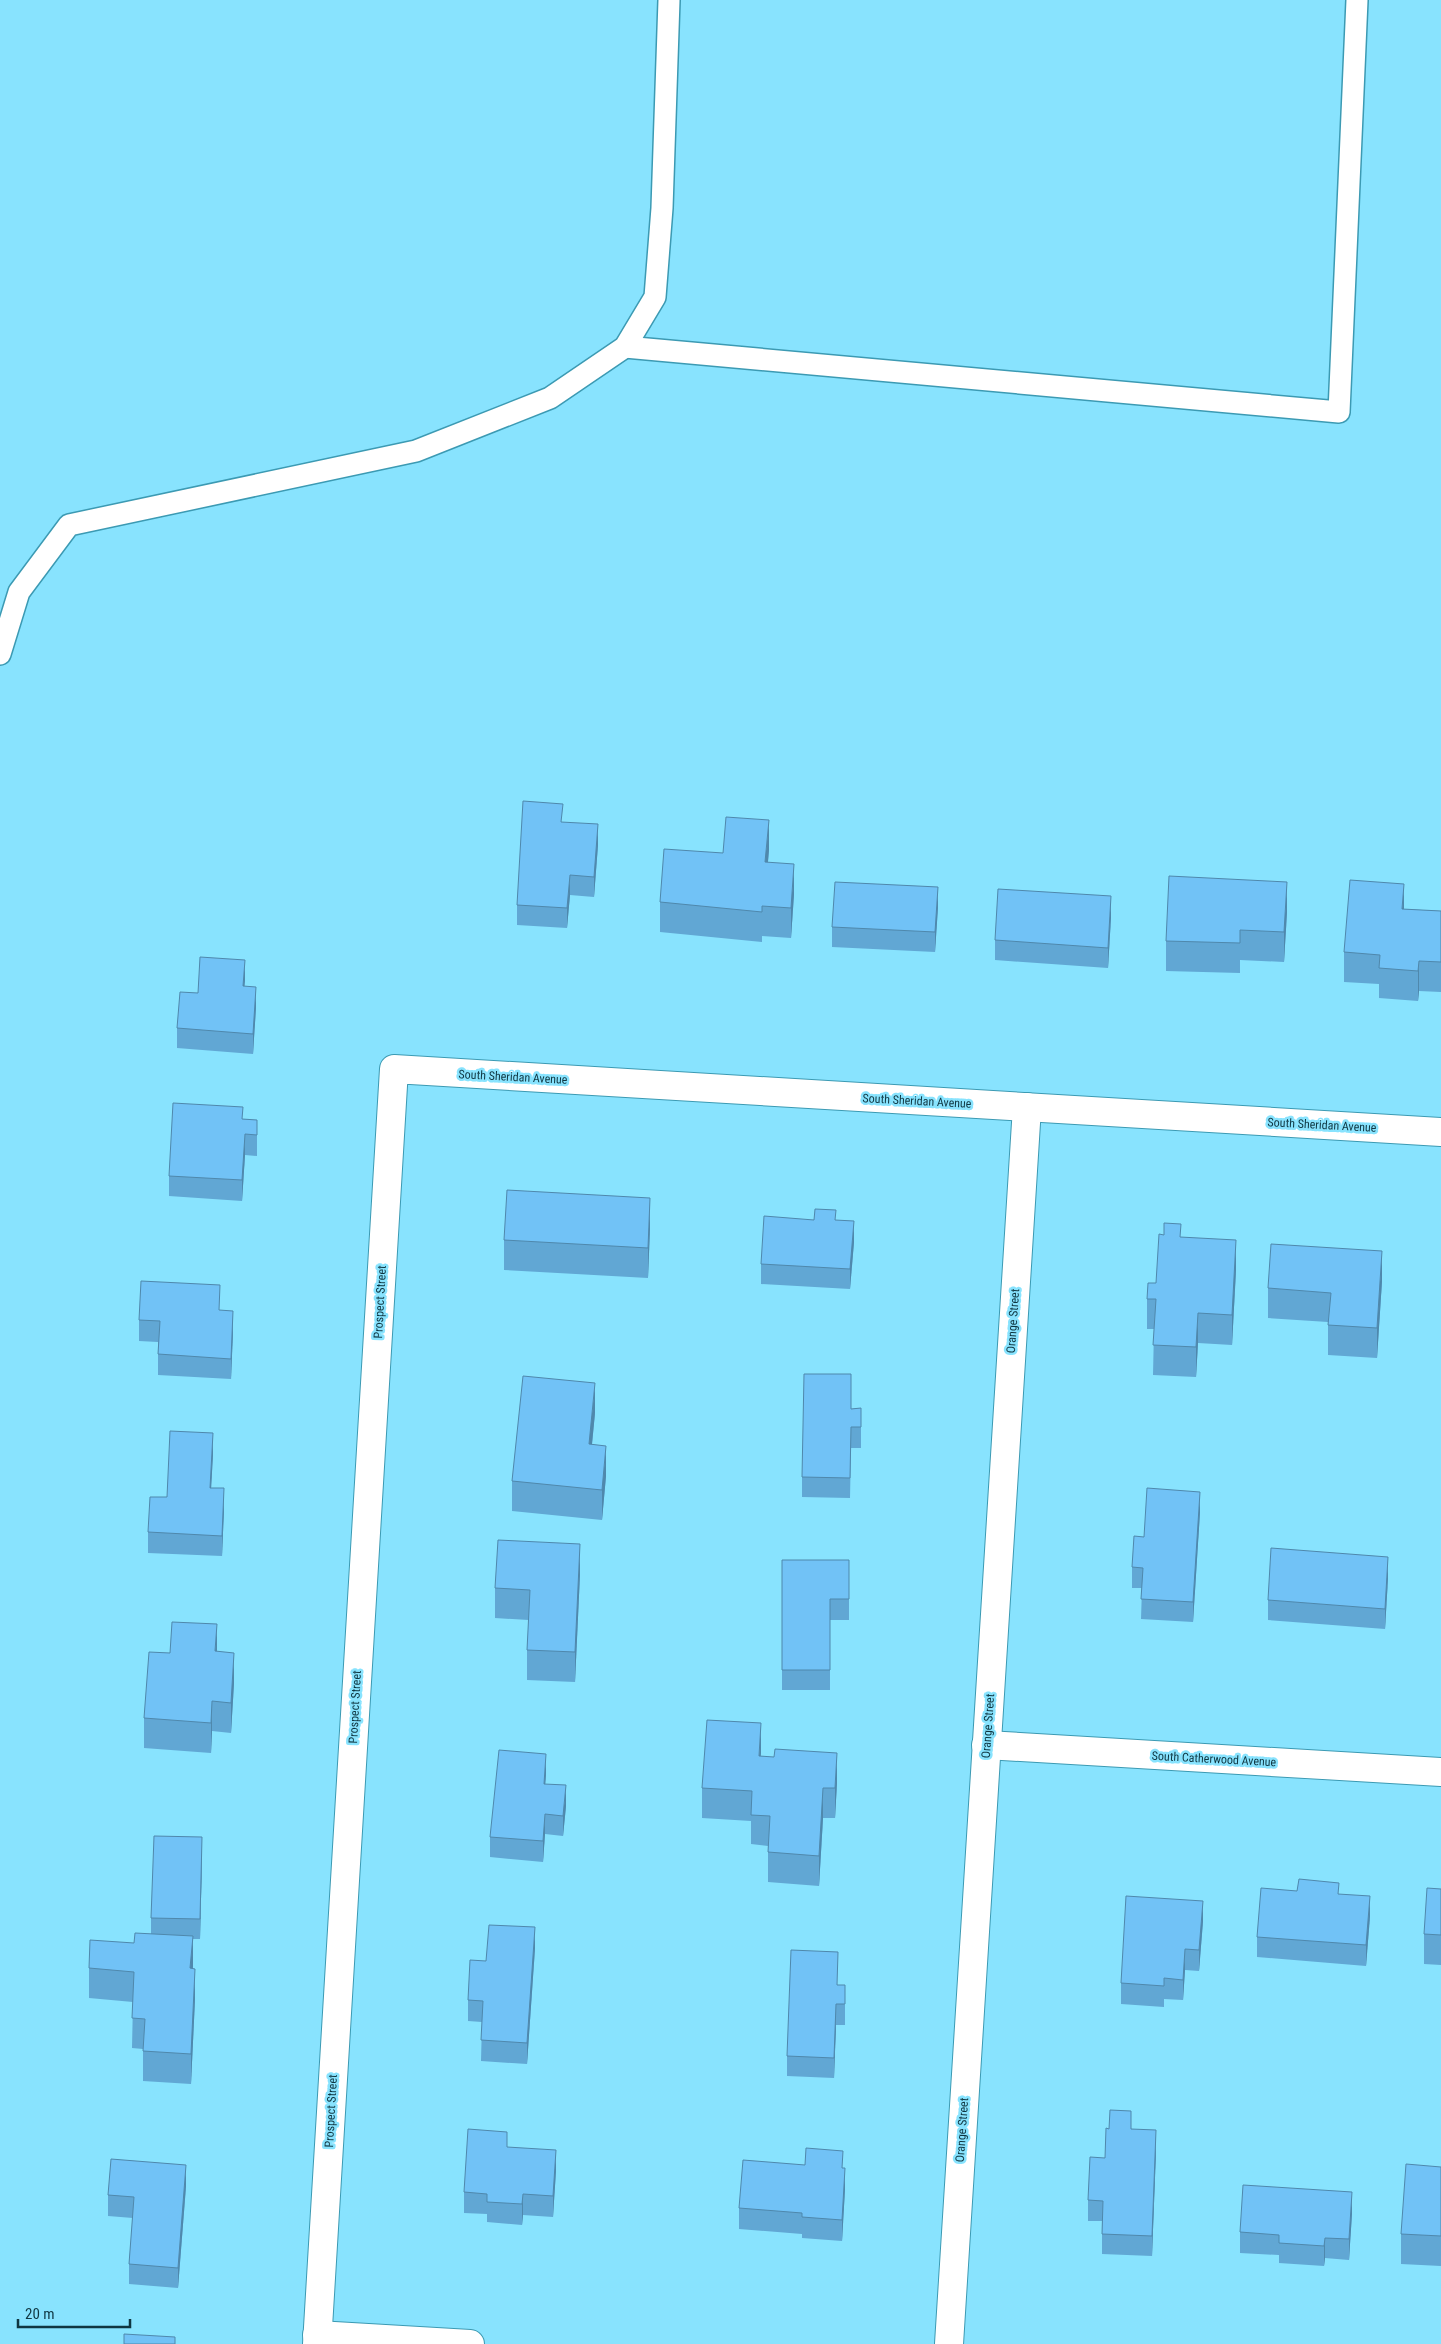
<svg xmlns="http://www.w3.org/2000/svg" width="1441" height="2344" viewBox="0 0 1441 2344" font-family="'Roboto Condensed',sans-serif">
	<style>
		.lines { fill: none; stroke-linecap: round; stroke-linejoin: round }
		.lane-casing { stroke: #3c9ab3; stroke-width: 24 }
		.street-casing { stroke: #3c9ab3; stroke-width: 30 }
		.lane { stroke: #fff; stroke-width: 21 }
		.street { stroke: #fff; stroke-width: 28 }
		.wall { fill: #61a7d4 }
		.shaded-wall { fill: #4f88ac }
		.building { fill: #71c2f6; stroke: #4f88ac }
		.labels { text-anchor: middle; stroke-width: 5; stroke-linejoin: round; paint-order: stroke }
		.street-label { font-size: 12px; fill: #0f3641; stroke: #88e3fe }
	</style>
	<rect width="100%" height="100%" fill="#88e3fe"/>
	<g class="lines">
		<defs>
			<g id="lane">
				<polyline points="625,347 1339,412 1357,0"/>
				<polyline points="0,654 19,592 69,525 416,451 550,398 625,347 655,297 662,208 669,0"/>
			</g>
			<g id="street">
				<polyline points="986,1745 1441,1772"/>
				<polyline points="317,2335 470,2344"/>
				<polyline points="317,2344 394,1069 1441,1132"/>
				<polyline points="949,2344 1027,1107"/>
			</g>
		</defs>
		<use href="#lane" class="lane-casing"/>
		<use href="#street" class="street-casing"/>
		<use href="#lane" class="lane"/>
		<use href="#street" class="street"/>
	</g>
	<g class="wall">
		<polygon points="563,822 598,845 594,897 570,895 567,928 517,925 517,905"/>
		<polygon points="769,850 768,862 794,894 791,938 762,936 762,942 660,932 660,902 723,853"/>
		<polygon points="938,907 935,952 832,947 832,927"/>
		<polygon points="1404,909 1441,911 1441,992 1419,991 1418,1001 1379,998 1379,984 1344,982 1344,952"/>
		<polygon points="1287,912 1284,962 1240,960 1240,973 1166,971 1166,941"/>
		<polygon points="1111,917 1108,968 995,960 995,940"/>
		<polygon points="245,980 244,986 256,1007 253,1054 177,1048 177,1028 198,993"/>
		<polygon points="243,1119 257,1120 257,1156 245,1155 242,1201 169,1196 169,1176"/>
		<polygon points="814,1220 854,1242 850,1289 761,1284 761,1264"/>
		<polygon points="650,1228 648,1278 504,1270 504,1240"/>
		<polygon points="1181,1237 1236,1270 1232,1345 1198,1343 1196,1377 1153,1375 1154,1329 1147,1329 1147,1299 1156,1283"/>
		<polygon points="1382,1281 1377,1358 1328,1355 1328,1322 1268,1318 1268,1288"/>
		<polygon points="220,1310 233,1331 231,1379 158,1375 158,1342 139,1341 139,1320"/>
		<polygon points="861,1408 861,1448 851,1448 850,1498 802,1497 802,1477 851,1409"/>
		<polygon points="595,1413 592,1444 606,1476 602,1520 512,1511 512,1481"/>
		<polygon points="213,1454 211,1488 224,1509 222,1556 148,1553 148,1532"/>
		<polygon points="1200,1512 1193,1622 1141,1619 1142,1588 1132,1588 1132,1567 1144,1537"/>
		<polygon points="782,1560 849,1560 849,1620 830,1620 830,1690 782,1690"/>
		<polygon points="580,1574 575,1682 527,1680 527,1650 529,1620 495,1618 495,1588"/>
		<polygon points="1388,1578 1385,1629 1268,1620 1268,1600"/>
		<polygon points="217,1651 234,1683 231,1733 212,1731 211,1753 144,1748 144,1718 170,1653"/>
		<polygon points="761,1756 837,1783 835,1818 823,1818 819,1886 768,1882 768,1846 751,1844 751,1821 702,1818 702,1788"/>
		<polygon points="546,1774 545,1784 566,1806 563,1836 545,1834 543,1862 490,1857 490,1837"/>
		<polygon points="202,1858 200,1939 193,1939 193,1968 195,1999 191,2084 143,2081 143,2049 132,2048 133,2002 89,1998 89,1968 151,1934 151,1918"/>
		<polygon points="1441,1889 1441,1965 1424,1964 1424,1934"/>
		<polygon points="1297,1891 1339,1894 1370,1916 1366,1966 1257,1957 1257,1937"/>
		<polygon points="1203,1921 1199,1971 1185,1970 1183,2000 1164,1999 1164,2007 1121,2004 1121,1983"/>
		<polygon points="535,1948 527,2064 481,2061 482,2022 468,2021 468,2000 486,1961"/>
		<polygon points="837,1985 845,2005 845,2025 836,2025 834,2078 787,2076 787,2056"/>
		<polygon points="1131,2129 1156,2151 1152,2256 1102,2254 1102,2221 1088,2221 1088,2200 1105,2158"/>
		<polygon points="507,2147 556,2170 553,2217 523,2215 522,2225 487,2222 487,2214 464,2213 464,2192"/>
		<polygon points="1441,2167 1441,2266 1401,2264 1401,2234"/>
		<polygon points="843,2168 845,2189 842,2241 802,2238 802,2234 739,2229 739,2208"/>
		<polygon points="186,2186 178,2288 129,2284 129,2264 133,2218 108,2216 108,2195"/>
		<polygon points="1352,2213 1349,2260 1325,2258 1324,2266 1279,2263 1279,2255 1240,2253 1240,2232"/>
	</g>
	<g class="shaded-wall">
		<polygon points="769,820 769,850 765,892 765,862"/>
		<polygon points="598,824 598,845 594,897 594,877"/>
		<polygon points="794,864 794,894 791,938 791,908"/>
		<polygon points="570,875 570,895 567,928 567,908"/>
		<polygon points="1287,882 1287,912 1284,962 1284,932"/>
		<polygon points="1404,884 1404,914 1402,909"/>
		<polygon points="938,887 938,907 935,952 935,932"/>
		<polygon points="1111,896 1111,917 1108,968 1108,948"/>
		<polygon points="245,960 245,980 243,1006 243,986"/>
		<polygon points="1419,961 1419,991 1418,1001 1418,971"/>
		<polygon points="256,987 256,1007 253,1054 253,1034"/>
		<polygon points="245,1134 245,1155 242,1201 242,1180"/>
		<polygon points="650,1198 650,1228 648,1278 648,1248"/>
		<polygon points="854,1221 854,1242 850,1289 850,1269"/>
		<polygon points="1236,1240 1236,1270 1232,1345 1232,1315"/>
		<polygon points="1382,1251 1382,1281 1377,1358 1377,1328"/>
		<polygon points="233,1311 233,1331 231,1379 231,1359"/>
		<polygon points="1198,1313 1198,1343 1196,1377 1196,1347"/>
		<polygon points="595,1383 595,1413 589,1474 589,1444"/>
		<polygon points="213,1433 213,1454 210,1508 210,1488"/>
		<polygon points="606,1446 606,1476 602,1520 602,1490"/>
		<polygon points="224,1488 224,1509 222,1556 222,1536"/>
		<polygon points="1200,1492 1200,1512 1193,1622 1193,1602"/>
		<polygon points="580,1544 580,1574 575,1682 575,1652"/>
		<polygon points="1388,1557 1388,1578 1385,1629 1385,1609"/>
		<polygon points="217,1624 217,1654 215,1651"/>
		<polygon points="234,1653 234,1683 231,1733 231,1703"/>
		<polygon points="212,1701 212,1731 211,1753 211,1723"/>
		<polygon points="761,1723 761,1753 759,1786 759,1756"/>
		<polygon points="837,1753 837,1783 835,1818 835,1788"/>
		<polygon points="546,1754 546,1774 544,1804 544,1784"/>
		<polygon points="566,1785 566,1806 563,1836 563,1816"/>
		<polygon points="823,1788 823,1818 819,1886 819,1856"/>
		<polygon points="545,1814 545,1834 543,1862 543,1841"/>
		<polygon points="202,1837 202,1858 200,1939 200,1919"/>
		<polygon points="1370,1896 1370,1916 1366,1966 1366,1945"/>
		<polygon points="1203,1901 1203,1921 1199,1971 1199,1950"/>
		<polygon points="535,1927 535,1948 527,2064 527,2043"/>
		<polygon points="193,1936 193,1966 190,1998 190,1968"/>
		<polygon points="1185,1949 1185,1970 1183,2000 1183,1980"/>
		<polygon points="195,1969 195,1999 191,2084 191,2054"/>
		<polygon points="836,2004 836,2025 834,2078 834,2058"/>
		<polygon points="1156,2130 1156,2151 1152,2256 1152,2236"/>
		<polygon points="556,2150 556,2170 553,2217 553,2196"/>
		<polygon points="186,2165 186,2186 178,2288 178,2268"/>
		<polygon points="845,2168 845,2189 842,2241 842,2220"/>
		<polygon points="1352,2192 1352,2213 1349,2260 1349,2239"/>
		<polygon points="523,2194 523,2215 522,2225 522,2204"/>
		<polygon points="1325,2238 1325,2258 1324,2266 1324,2246"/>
	</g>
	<g class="building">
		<polygon points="523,801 563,804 561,822 598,824 594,877 570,875 567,908 517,905"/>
		<polygon points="726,817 769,820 765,862 794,864 791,908 762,906 762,912 660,902 664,849 723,853"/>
		<polygon points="1169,876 1287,882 1284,932 1240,930 1240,943 1166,941"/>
		<polygon points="1350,880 1404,884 1402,909 1441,911 1441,962 1419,961 1418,971 1379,968 1380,955 1344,952"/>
		<polygon points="835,882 938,887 935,932 832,927"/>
		<polygon points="998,889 1111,896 1108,948 995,940"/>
		<polygon points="200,957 245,960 243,986 256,987 253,1034 177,1028 180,992 198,993"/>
		<polygon points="173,1103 243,1107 242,1119 257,1120 257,1135 245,1134 242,1180 169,1176"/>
		<polygon points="507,1190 650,1198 648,1248 504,1240"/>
		<polygon points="815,1209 836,1210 835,1220 854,1221 850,1269 761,1264 764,1216 814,1220"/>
		<polygon points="1164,1223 1181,1224 1180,1237 1236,1240 1232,1315 1198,1313 1196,1347 1153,1345 1156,1299 1147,1299 1148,1283 1156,1283 1159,1234 1164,1235"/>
		<polygon points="1271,1244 1382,1251 1377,1328 1328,1325 1331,1293 1268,1288"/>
		<polygon points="141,1281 220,1285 219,1310 233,1311 231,1359 158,1354 160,1321 139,1320"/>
		<polygon points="804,1374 851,1374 851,1409 861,1408 861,1427 851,1427 850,1478 802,1477"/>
		<polygon points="523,1376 595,1383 589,1444 606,1446 602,1490 512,1481"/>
		<polygon points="170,1431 213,1433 210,1488 224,1488 222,1536 148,1532 150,1497 167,1497"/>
		<polygon points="1147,1488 1200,1492 1193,1602 1141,1599 1143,1568 1132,1567 1134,1536 1144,1537"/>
		<polygon points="498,1540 580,1544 575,1652 527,1650 530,1590 495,1588"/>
		<polygon points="1271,1548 1388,1557 1385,1609 1268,1600"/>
		<polygon points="782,1560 849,1560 849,1599 830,1599 830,1670 782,1670"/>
		<polygon points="172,1622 217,1624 215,1651 234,1653 231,1703 212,1701 211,1723 144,1718 149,1652 170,1653"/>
		<polygon points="707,1720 761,1723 759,1756 774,1757 775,1749 837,1753 835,1788 823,1788 819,1856 768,1852 770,1816 751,1815 752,1791 702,1788"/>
		<polygon points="499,1750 546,1754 544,1784 566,1785 563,1816 545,1814 543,1841 490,1837"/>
		<polygon points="154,1836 202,1837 200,1919 151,1918"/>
		<polygon points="1299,1879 1339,1883 1338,1894 1370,1896 1366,1945 1257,1937 1261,1888 1297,1891"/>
		<polygon points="1427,1888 1441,1889 1441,1935 1424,1934"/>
		<polygon points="1126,1896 1203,1901 1199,1950 1185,1949 1183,1980 1164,1978 1164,1986 1121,1983"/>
		<polygon points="489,1925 535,1927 527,2043 481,2040 483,2001 468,2000 470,1960 486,1961"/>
		<polygon points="135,1933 193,1936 190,1968 195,1969 191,2054 143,2051 145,2019 132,2018 134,1972 89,1968 90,1940 134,1943"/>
		<polygon points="791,1950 838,1952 837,1985 845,1985 845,2004 836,2004 834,2058 787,2056"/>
		<polygon points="1110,2110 1131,2111 1131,2129 1156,2130 1152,2236 1102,2234 1103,2201 1088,2200 1090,2157 1105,2158 1106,2128 1109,2129"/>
		<polygon points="468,2129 507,2132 507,2147 556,2150 553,2196 523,2194 522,2204 487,2202 487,2194 464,2192"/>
		<polygon points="806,2148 843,2151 842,2168 845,2168 842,2220 802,2217 802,2213 739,2208 743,2160 805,2165"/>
		<polygon points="111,2159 186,2165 178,2268 129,2264 134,2197 108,2195"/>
		<polygon points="1406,2164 1441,2167 1441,2236 1401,2234"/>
		<polygon points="1243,2185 1352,2192 1349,2239 1325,2238 1324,2246 1279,2243 1279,2235 1240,2232"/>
		<polygon points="124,2334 175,2337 175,2344 124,2344"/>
	</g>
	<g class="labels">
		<g class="street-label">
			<text transform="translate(513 1077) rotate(3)" y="4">South Sheridan Avenue</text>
			<text transform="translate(917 1101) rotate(3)" y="4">South Sheridan Avenue</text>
			<text transform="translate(1322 1125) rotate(3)" y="4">South Sheridan Avenue</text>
			<text transform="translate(380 1302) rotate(-87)" y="4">Prospect Street</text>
			<text transform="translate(1013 1321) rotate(-86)" y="4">Orange Street</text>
			<text transform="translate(355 1707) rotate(-87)" y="4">Prospect Street</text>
			<text transform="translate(988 1726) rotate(-86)" y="4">Orange Street</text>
			<text transform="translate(1214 1759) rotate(3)" y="4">South Catherwood Avenue</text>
			<text transform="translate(331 2111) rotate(-87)" y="4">Prospect Street</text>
			<text transform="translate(962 2130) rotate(-86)" y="4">Orange Street</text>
		</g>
	</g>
	<path d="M18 2319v8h112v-8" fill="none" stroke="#0f3641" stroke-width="2.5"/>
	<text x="25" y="2319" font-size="15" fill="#0f3641" stroke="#88e3fe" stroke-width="4" paint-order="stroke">20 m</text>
</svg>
